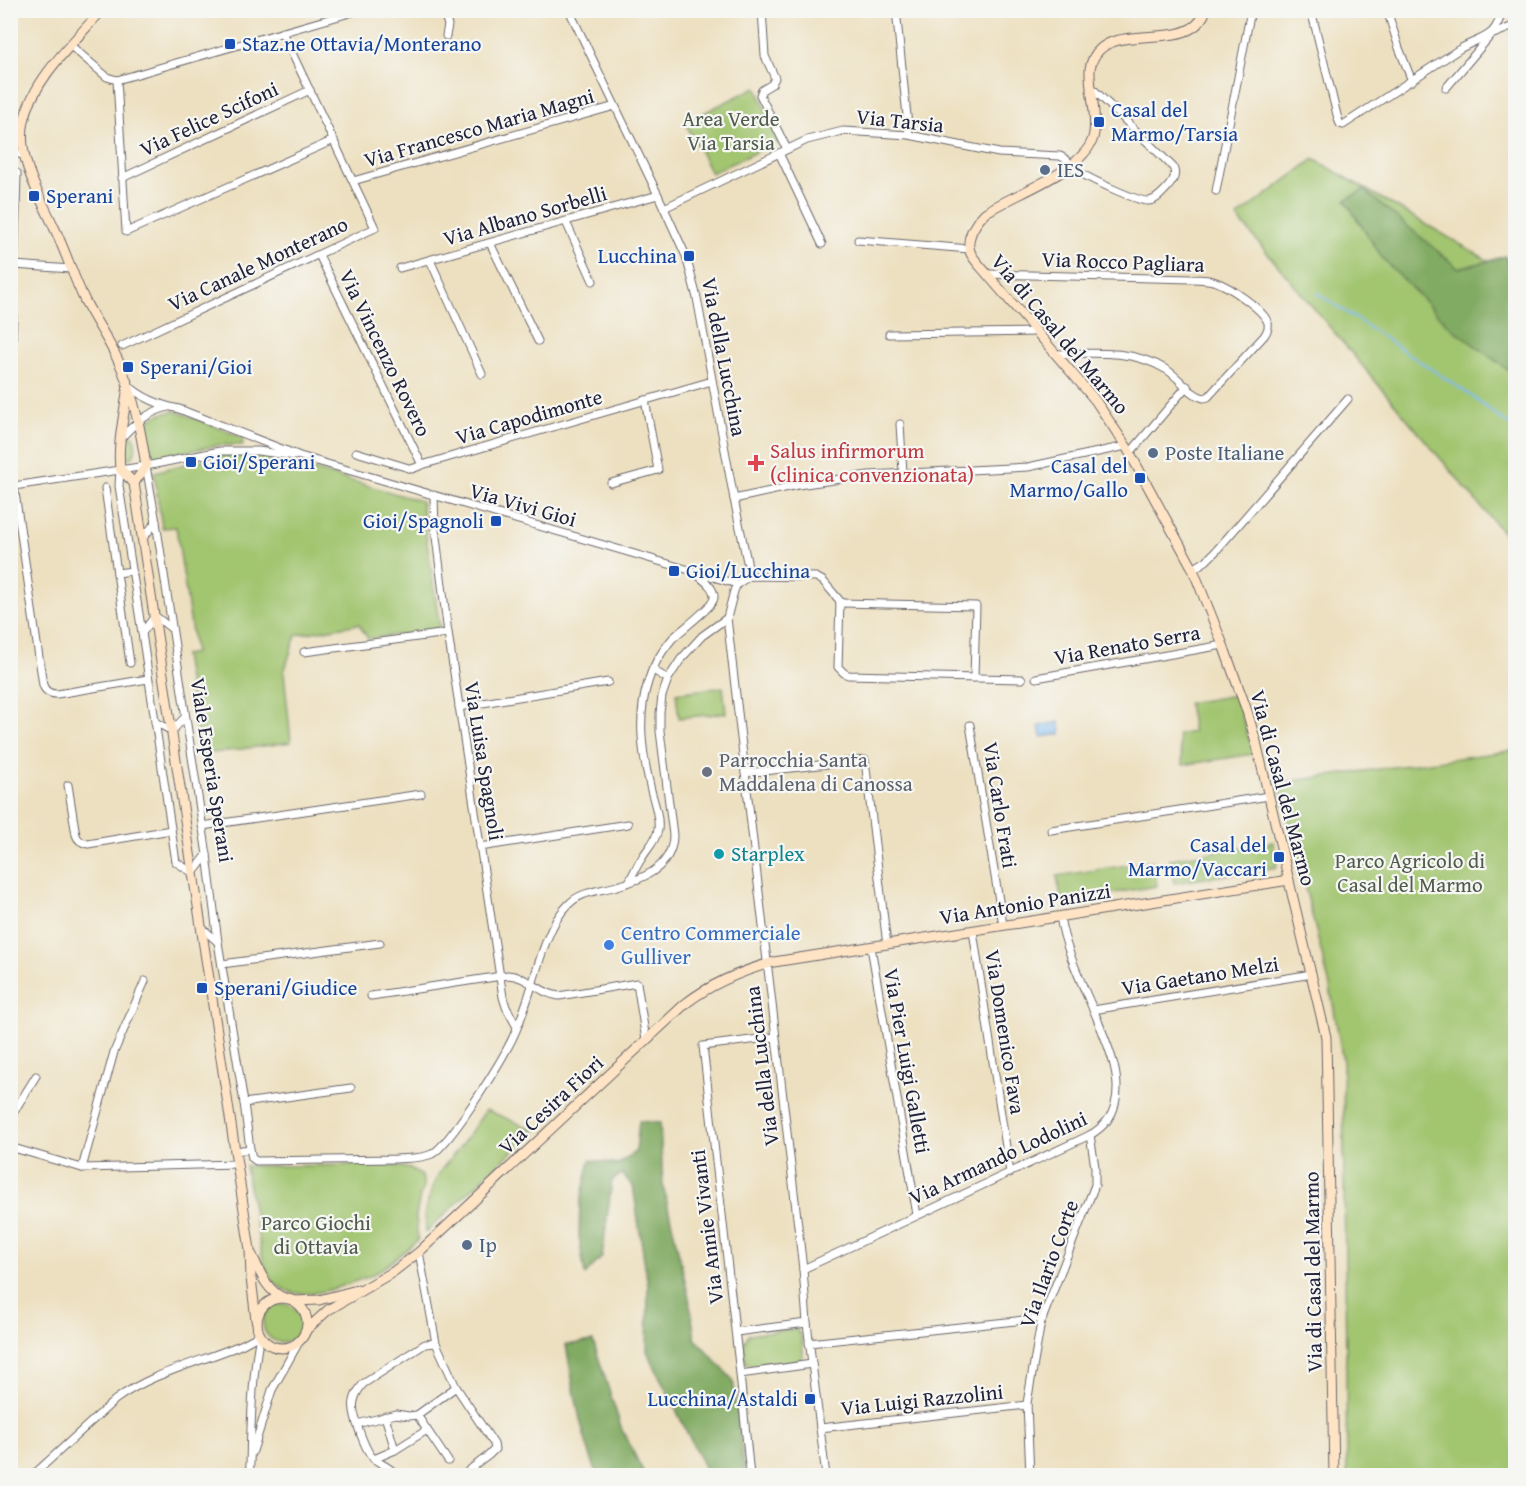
<svg xmlns="http://www.w3.org/2000/svg" width="1526" height="1486" viewBox="0 0 1526 1486" font-family="'Gentium Book Plus',serif">
	<style>
		.green { fill: #a2c56f; stroke: #627455; stroke-width: 1.5 }
		.forest { fill: #81aa62; stroke: #52664e; stroke-width: 1.5 }
		.water { fill: #7fbcf2; stroke: #506f96; stroke-width: 1.5 }
		.lines { fill: none; stroke-linecap: round; stroke-linejoin: round }
		.stream { stroke: #7fbcf2; stroke-width: 2 }
		.street-casing { stroke: #69646a; stroke-width: 9 }
		.secondary-casing { stroke: #69646a; stroke-width: 11 }
		.street { stroke: #fff; stroke-width: 7 }
		.secondary { stroke: #fee4c5; stroke-width: 9 }
		.transit-dot { fill: #1a4fb4; stroke: #f6f6f2; stroke-width: 2 }
		.service-dot { fill: #5c6f8a; stroke: #f6f6f2; stroke-width: 2 }
		.health-dot { fill: #e0444e; stroke: #f6f6f2; stroke-width: 2 }
		.worship-dot { fill: #6b7280; stroke: #f6f6f2; stroke-width: 2 }
		.culture-dot { fill: #0f9aa8; stroke: #f6f6f2; stroke-width: 2 }
		.shop-dot { fill: #3f7fe0; stroke: #f6f6f2; stroke-width: 2 }
		.labels { text-anchor: middle; stroke-width: 4.5; stroke-linejoin: round; paint-order: stroke }
		.transit-label { font-size: 21px; fill: #164399; stroke: #f6f6f2; text-anchor: start }
		.street-label { font-size: 21px; fill: #22223b; stroke: #f6f6f2 }
		.park-label { font-size: 21px; fill: #4f5b4d; stroke: #f6f6f2 }
		.service-label { font-size: 21px; fill: #4e5e75; stroke: #f6f6f2; text-anchor: start }
		.health-label { font-size: 21px; fill: #be3a42; stroke: #f6f6f2; text-anchor: start }
		.worship-label { font-size: 21px; fill: #5b616d; stroke: #f6f6f2; text-anchor: start }
		.culture-label { font-size: 21px; fill: #0d838f; stroke: #f6f6f2; text-anchor: start }
		.shop-label { font-size: 21px; fill: #366cbe; stroke: #f6f6f2; text-anchor: start }
	</style>
	<rect width="100%" height="100%" fill="#f6f6f2"/>
	<filter id="ink" filterUnits="userSpaceOnUse"><feTurbulence type="fractalNoise" baseFrequency=".0167" numOctaves="2"/><feDisplacementMap in="SourceGraphic" scale="12" xChannelSelector="R" yChannelSelector="G"/><feConvolveMatrix kernelMatrix="1 2 1 2 8 2 1 2 1" color-interpolation-filters="sRGB"/></filter>
	<filter id="wash" filterUnits="userSpaceOnUse"><feTurbulence type="fractalNoise" baseFrequency=".008" numOctaves="4" result="noise"/><feDisplacementMap in="SourceGraphic" scale="24" xChannelSelector="R" yChannelSelector="G"/><feGaussianBlur stdDeviation="1.35" result="paint"/><feColorMatrix in="noise" values="0 0 0 0 0 0 0 0 0 0 0 0 0 0 0 0 0 1.4 0 .05"/><feComposite in="paint" operator="in"/></filter>
	<g filter="url(#wash)">
		<rect width="100%" height="100%" fill="#ede0c0"/>
		<g class="green">
			<polygon points="756,87 780,141 711,173 685,122"/>
			<polygon points="1314,159 1501,268 1515,264 1515,547 1237,217"/>
			<path d="M175,411L242,437L243,445H219L153,458L145,423C154,415 164,412 175,411Z"/>
			<path d="M132,435L134,437C142,469 113,461 129,436Z"/>
			<polygon points="235,454 273,458 421,501 440,629 368,639 359,624 296,635 284,672 291,742 200,755 184,655 195,653 176,527 162,528 154,472 221,455"/>
			<polygon points="723,687 726,713 679,718 676,693"/>
			<polygon points="1235,695 1254,754 1183,765 1178,735 1193,732 1188,703"/>
			<polygon points="1515,750 1515,1475 1347,1475 1343,1062 1330,987 1279,783"/>
			<polygon points="1273,842 1277,867 1174,883 1170,859"/>
			<polygon points="1153,861 1157,886 1062,902 1057,876"/>
			<polygon points="486,1110 535,1130 426,1232 425,1211 433,1185 441,1170 463,1143"/>
			<path d="M390,1165L411,1169L422,1176L424,1187L420,1196L416,1216L418,1240C403,1252 387,1267 370,1276C363,1279 355,1281 348,1284C315,1296 276,1305 263,1261L245,1166Z"/>
			<circle cx="282" cy="1323" r="19"/>
			<path d="M795,1329C804,1334 802,1346 803,1355L798,1362L757,1367L752,1366L746,1363L743,1345L749,1334Z"/>
		</g>
		<g class="forest">
			<polygon points="1364,190 1458,268 1489,261 1505,256 1515,283 1515,375 1451,328 1383,259 1345,200"/>
			<polygon points="639,1121 660,1123 663,1185 689,1298 695,1338 733,1380 745,1475 708,1475 647,1351 648,1286 633,1186 622,1174 612,1180 602,1257 585,1275 579,1237 580,1204 590,1160 618,1164 636,1151"/>
			<path d="M593,1341L622,1430L645,1475H598C580,1435 574,1388 566,1345Z"/>
		</g>
		<polygon class="water" points="1059,722 1061,734 1041,737 1039,726"/>
		<g class="lines">
			<polyline class="stream" points="1317,293 1470,395 1516,430"/>
		</g>
	</g>
	<g filter="url(#ink)">
		<g class="lines">
			<defs>
				<g id="street">
					<polyline points="443,10 448,25 446,36"/>
					<polyline points="569,10 658,195 686,256 697,298 734,499 750,576"/>
					<polyline points="762,10 765,56 775,78 772,84 762,90 760,95 787,149"/>
					<polyline points="896,10 909,135"/>
					<path d="M1311,10L1338,119L1340,124L1343,125L1458,50C1481,36 1496,40 1502,10"/>
					<polyline points="1387,10 1399,48 1412,81"/>
					<polyline points="71,46 107,77 117,80 360,10"/>
					<polyline points="117,80 126,232 334,140"/>
					<polyline points="1446,88 1491,35 1516,25"/>
					<polyline points="10,151 25,156"/>
					<polyline points="779,153 822,244"/>
					<polyline points="122,178 310,90"/>
					<polyline points="353,181 615,106"/>
					<polyline points="1216,191 1251,10"/>
					<path d="M664,208L807,140L843,131L909,135L999,153L1060,156C1068,159 1072,166 1078,171C1087,178 1139,202 1148,201C1156,201 1162,193 1167,188C1173,181 1177,176 1173,167L1091,87"/>
					<polyline points="566,222 593,281"/>
					<polyline points="858,240 970,249"/>
					<polyline points="490,243 538,341"/>
					<polyline points="319,255 422,465"/>
					<polyline points="430,260 482,374"/>
					<polyline points="14,265 71,269"/>
					<polyline points="400,268 658,195"/>
					<path d="M987,274L1192,279C1200,279 1208,279 1216,282C1229,286 1264,310 1268,323C1269,328 1267,332 1264,336L1208,397L1204,398C1190,395 1180,378 1167,370C1133,349 1094,353 1056,354"/>
					<polyline points="889,334 1037,332"/>
					<polyline points="122,346 375,228 282,32"/>
					<polyline points="11,384 17,173"/>
					<path d="M128,385C143,399 160,405 179,409L300,456L737,584"/>
					<polyline points="900,424 903,473"/>
					<path d="M121,438C134,424 148,412 168,407"/>
					<polyline points="356,452 412,469 422,465 712,381"/>
					<polyline points="1130,453 1187,386"/>
					<polyline points="146,466 156,522 207,855 218,942 244,1103 250,1149 235,1151"/>
					<polyline points="120,469 119,486 142,633 176,862 193,873 207,855"/>
					<polyline points="611,483 658,470 645,400"/>
					<polyline points="105,488 117,573"/>
					<polyline points="434,496 435,529 448,633 503,997 506,1007 517,1027"/>
					<polyline points="734,499 798,485 869,475 1028,467 1126,446"/>
					<polyline points="143,538 156,522"/>
					<polyline points="1193,569 1206,561 1215,552 1348,399"/>
					<polyline points="840,603 976,606 974,678"/>
					<polyline points="142,633 155,616 172,629"/>
					<polyline points="304,652 448,633"/>
					<polyline points="130,663 117,573 132,571"/>
					<polyline points="653,670 668,679"/>
					<polyline points="1036,678 1223,645"/>
					<path d="M148,679L57,694C50,694 45,691 43,685L14,486L146,466L220,451H258L295,456"/>
					<polyline points="459,707 608,682"/>
					<polyline points="155,722 172,731 185,717"/>
					<polyline points="970,725 1003,925"/>
					<polyline points="745,773 865,760 887,945"/>
					<path d="M68,785L76,835C78,841 82,843 88,844L171,830"/>
					<polyline points="202,826 421,794"/>
					<polyline points="1051,830 1269,796"/>
					<polyline points="480,847 628,824"/>
					<path d="M629,882C633,874 637,865 642,858C647,849 656,841 658,830C660,816 653,800 650,786C642,752 637,716 648,682C652,667 662,651 672,639C681,630 713,607 714,598C715,587 702,579 695,573"/>
					<polyline points="202,928 218,942"/>
					<polyline points="973,931 1010,1173"/>
					<polyline points="871,947 917,1215"/>
					<polyline points="222,964 380,943"/>
					<path d="M371,996L508,975C528,976 540,994 559,996L637,983L646,1040"/>
					<polyline points="1093,1010 1312,974"/>
					<polyline points="244,1103 351,1088"/>
					<polyline points="10,1118 36,1076"/>
					<polyline points="10,1147 82,1168 237,1164"/>
					<path d="M250,1149L252,1158L256,1161L396,1159C407,1158 421,1159 432,1154C449,1145 497,1068 508,1047C516,1033 522,1016 527,1001C537,972 546,926 568,905C579,893 593,892 609,888C638,881 673,870 673,835L660,731V713L662,696L668,679L681,659L702,636L727,618"/>
					<polyline points="82,1168 114,1052 145,981"/>
					<polyline points="419,1252 436,1343 456,1387 494,1444 495,1449 489,1455 468,1471 468,1476"/>
					<path d="M803,1269L1090,1135C1102,1128 1112,1118 1115,1104C1123,1076 1106,1041 1096,1016C1083,986 1064,947 1060,916"/>
					<polyline points="736,1332 807,1323"/>
					<polyline points="809,1343 1043,1318"/>
					<polyline points="740,1374 812,1364"/>
					<polyline points="357,1424 396,1414 409,1416 417,1415"/>
					<polyline points="820,1428 1027,1405"/>
					<polyline points="395,1450 427,1430"/>
					<polyline points="253,1451 272,1390 299,1342"/>
					<polyline points="374,1459 395,1450 385,1416"/>
					<polyline points="448,1461 417,1415 456,1387"/>
					<path d="M32,1476L115,1400C153,1372 201,1362 243,1344L254,1338L259,1334"/>
					<path d="M249,1476C251,1460 250,1445 251,1429C252,1400 254,1364 260,1336"/>
					<path d="M397,1476C391,1467 382,1465 374,1459C365,1451 351,1412 354,1401C355,1394 359,1389 363,1384L425,1344L436,1343"/>
					<polyline points="750,1476 740,1374 703,1046 775,1037"/>
					<polyline points="826,1476 807,1323 803,1269 727,618 734,591 737,584 750,576 816,577 823,581 840,601 838,667 844,673 848,675 1022,679"/>
					<polyline points="1030,1476 1027,1403 1041,1322 1095,1185 1095,1167 1090,1135"/>
				</g>
				<g id="secondary">
					<path d="M102,10C74,42 33,79 24,121C16,157 39,194 53,225C65,250 73,276 85,301C97,324 112,345 122,369C135,401 141,432 146,466L134,483"/>
					<path d="M1206,10C1203,18 1199,24 1192,28C1163,46 1098,22 1090,69C1089,90 1097,112 1094,133C1090,170 1012,194 985,213C975,223 964,240 971,254C975,261 982,268 987,274L1095,400L1126,446L1192,567L1223,645L1247,711L1256,742L1326,1037L1334,1476"/>
					<path d="M128,384C125,414 117,440 120,469L134,483L250,1250L251,1278L256,1320"/>
					<path d="M252,1255C259,1270 266,1291 284,1298"/>
					<circle cx="282" cy="1323" r="25"/>
					<polyline points="295,1301 319,1300 357,1290"/>
					<path d="M305,1331L328,1310L393,1272L419,1252L685,1004C712,983 741,971 774,962L1289,880"/>
				</g>
			</defs>
			<use href="#street" class="street-casing"/>
			<use href="#secondary" class="secondary-casing"/>
			<use href="#street" class="street"/>
			<use href="#secondary" class="secondary"/>
		</g>
	</g>
	<g class="transit-dot">
		<rect x="224" y="38" width="12" height="12" rx="3"/>
		<rect x="1093" y="116" width="12" height="12" rx="3"/>
		<rect x="28" y="190" width="12" height="12" rx="3"/>
		<rect x="683" y="250" width="12" height="12" rx="3"/>
		<rect x="122" y="361" width="12" height="12" rx="3"/>
		<rect x="185" y="456" width="12" height="12" rx="3"/>
		<rect x="1134" y="472" width="12" height="12" rx="3"/>
		<rect x="490" y="515" width="12" height="12" rx="3"/>
		<rect x="668" y="565" width="12" height="12" rx="3"/>
		<rect x="1273" y="851" width="12" height="12" rx="3"/>
		<rect x="196" y="982" width="12" height="12" rx="3"/>
		<rect x="804" y="1393" width="12" height="12" rx="3"/>
	</g>
	<g class="service-dot">
		<circle cx="1045" cy="170" r="6"/>
		<circle cx="1153" cy="453" r="6"/>
		<circle cx="467" cy="1245" r="6"/>
	</g>
	<path class="health-dot" d="M753 454h6v6h6v6h-6v6h-6v-6h-6v-6h6z"/>
	<circle class="worship-dot" cx="707" cy="772" r="6"/>
	<circle class="culture-dot" cx="719" cy="854" r="6"/>
	<circle class="shop-dot" cx="609" cy="945" r="6"/>
	<g class="labels">
		<g class="transit-label">
			<text x="242" y="51">Staz.ne Ottavia/Monterano</text>
			<text x="1111" y="117">Casal del<tspan x="1111" dy="24">Marmo/Tarsia</tspan></text>
			<text x="46" y="203">Sperani</text>
			<text x="677" y="263" text-anchor="end">Lucchina</text>
			<text x="140" y="374">Sperani/Gioi</text>
			<text x="203" y="469">Gioi/Sperani</text>
			<text x="1128" y="473" text-anchor="end">Casal del<tspan x="1128" dy="24">Marmo/Gallo</tspan></text>
			<text x="484" y="528" text-anchor="end">Gioi/Spagnoli</text>
			<text x="686" y="578">Gioi/Lucchina</text>
			<text x="1267" y="852" text-anchor="end">Casal del<tspan x="1267" dy="24">Marmo/Vaccari</tspan></text>
			<text x="214" y="995">Sperani/Giudice</text>
			<text x="798" y="1406" text-anchor="end">Lucchina/Astaldi</text>
		</g>
		<g class="street-label">
			<text transform="translate(209 119) rotate(-25)" y="7">Via Felice Scifoni</text>
			<text transform="translate(900 121) rotate(6)" y="7">Via Tarsia</text>
			<text transform="translate(479 128) rotate(-16)" y="7">Via Francesco Maria Magni</text>
			<text transform="translate(525 216) rotate(-16)" y="7">Via Albano Sorbelli</text>
			<text transform="translate(1123 262) rotate(2)" y="7">Via Rocco Pagliara</text>
			<text transform="translate(258 264) rotate(-25)" y="7">Via Canale Monterano</text>
			<text transform="translate(1060 334) rotate(50)" y="7">Via di Casal del Marmo</text>
			<text transform="translate(385 353) rotate(64)" y="7">Via Vincenzo Rovero</text>
			<text transform="translate(724 357) rotate(79)" y="7">Via della Lucchina</text>
			<text transform="translate(529 417) rotate(-16)" y="7">Via Capodimonte</text>
			<text transform="translate(523 505) rotate(16)" y="7">Via Vivi Gioi</text>
			<text transform="translate(1127 645) rotate(-10)" y="7">Via Renato Serra</text>
			<text transform="translate(484 761) rotate(81)" y="7">Via Luisa Spagnoli</text>
			<text transform="translate(212 770) rotate(81)" y="7">Viale Esperia Sperani</text>
			<text transform="translate(1283 788) rotate(75)" y="7">Via di Casal del Marmo</text>
			<text transform="translate(1000 805) rotate(81)" y="7">Via Carlo Frati</text>
			<text transform="translate(1025 904) rotate(-9)" y="7">Via Antonio Panizzi</text>
			<text transform="translate(1200 976) rotate(-9)" y="7">Via Gaetano Melzi</text>
			<text transform="translate(1005 1032) rotate(81)" y="7">Via Domenico Fava</text>
			<text transform="translate(907 1061) rotate(80)" y="7">Via Pier Luigi Galletti</text>
			<text transform="translate(762 1066) rotate(-97)" y="7">Via della Lucchina</text>
			<text transform="translate(551 1105) rotate(-43)" y="7">Via Cesira Fiori</text>
			<text transform="translate(998 1158) rotate(-25)" y="7">Via Armando Lodolini</text>
			<text transform="translate(707 1227) rotate(-97)" y="7">Via Annie Vivanti</text>
			<text transform="translate(1049 1264) rotate(-70)" y="7">Via Ilario Corte</text>
			<text transform="translate(1313 1272) rotate(-91)" y="7">Via di Casal del Marmo</text>
			<text transform="translate(922 1400) rotate(-6)" y="7">Via Luigi Razzolini</text>
		</g>
		<g class="park-label">
			<text x="731" y="126">Area Verde<tspan x="731" dy="24">Via Tarsia</tspan></text>
			<text x="1410" y="868">Parco Agricolo di<tspan x="1410" dy="24">Casal del Marmo</tspan></text>
			<text x="316" y="1230">Parco Giochi<tspan x="316" dy="24">di Ottavia</tspan></text>
		</g>
		<g class="service-label">
			<text x="1057" y="177">IES</text>
			<text x="1165" y="460">Poste Italiane</text>
			<text x="479" y="1252">Ip</text>
		</g>
		<g class="health-label">
			<text x="770" y="458">Salus infirmorum<tspan x="770" dy="24">(clinica convenzionata)</tspan></text>
		</g>
		<g class="worship-label">
			<text x="719" y="767">Parrocchia Santa<tspan x="719" dy="24">Maddalena di Canossa</tspan></text>
		</g>
		<g class="culture-label">
			<text x="731" y="861">Starplex</text>
		</g>
		<g class="shop-label">
			<text x="621" y="940">Centro Commerciale<tspan x="621" dy="24">Gulliver</tspan></text>
		</g>
	</g>
	<rect width="1526" height="1486" fill="none" stroke="#f6f6f2" stroke-width="36"/>
</svg>
